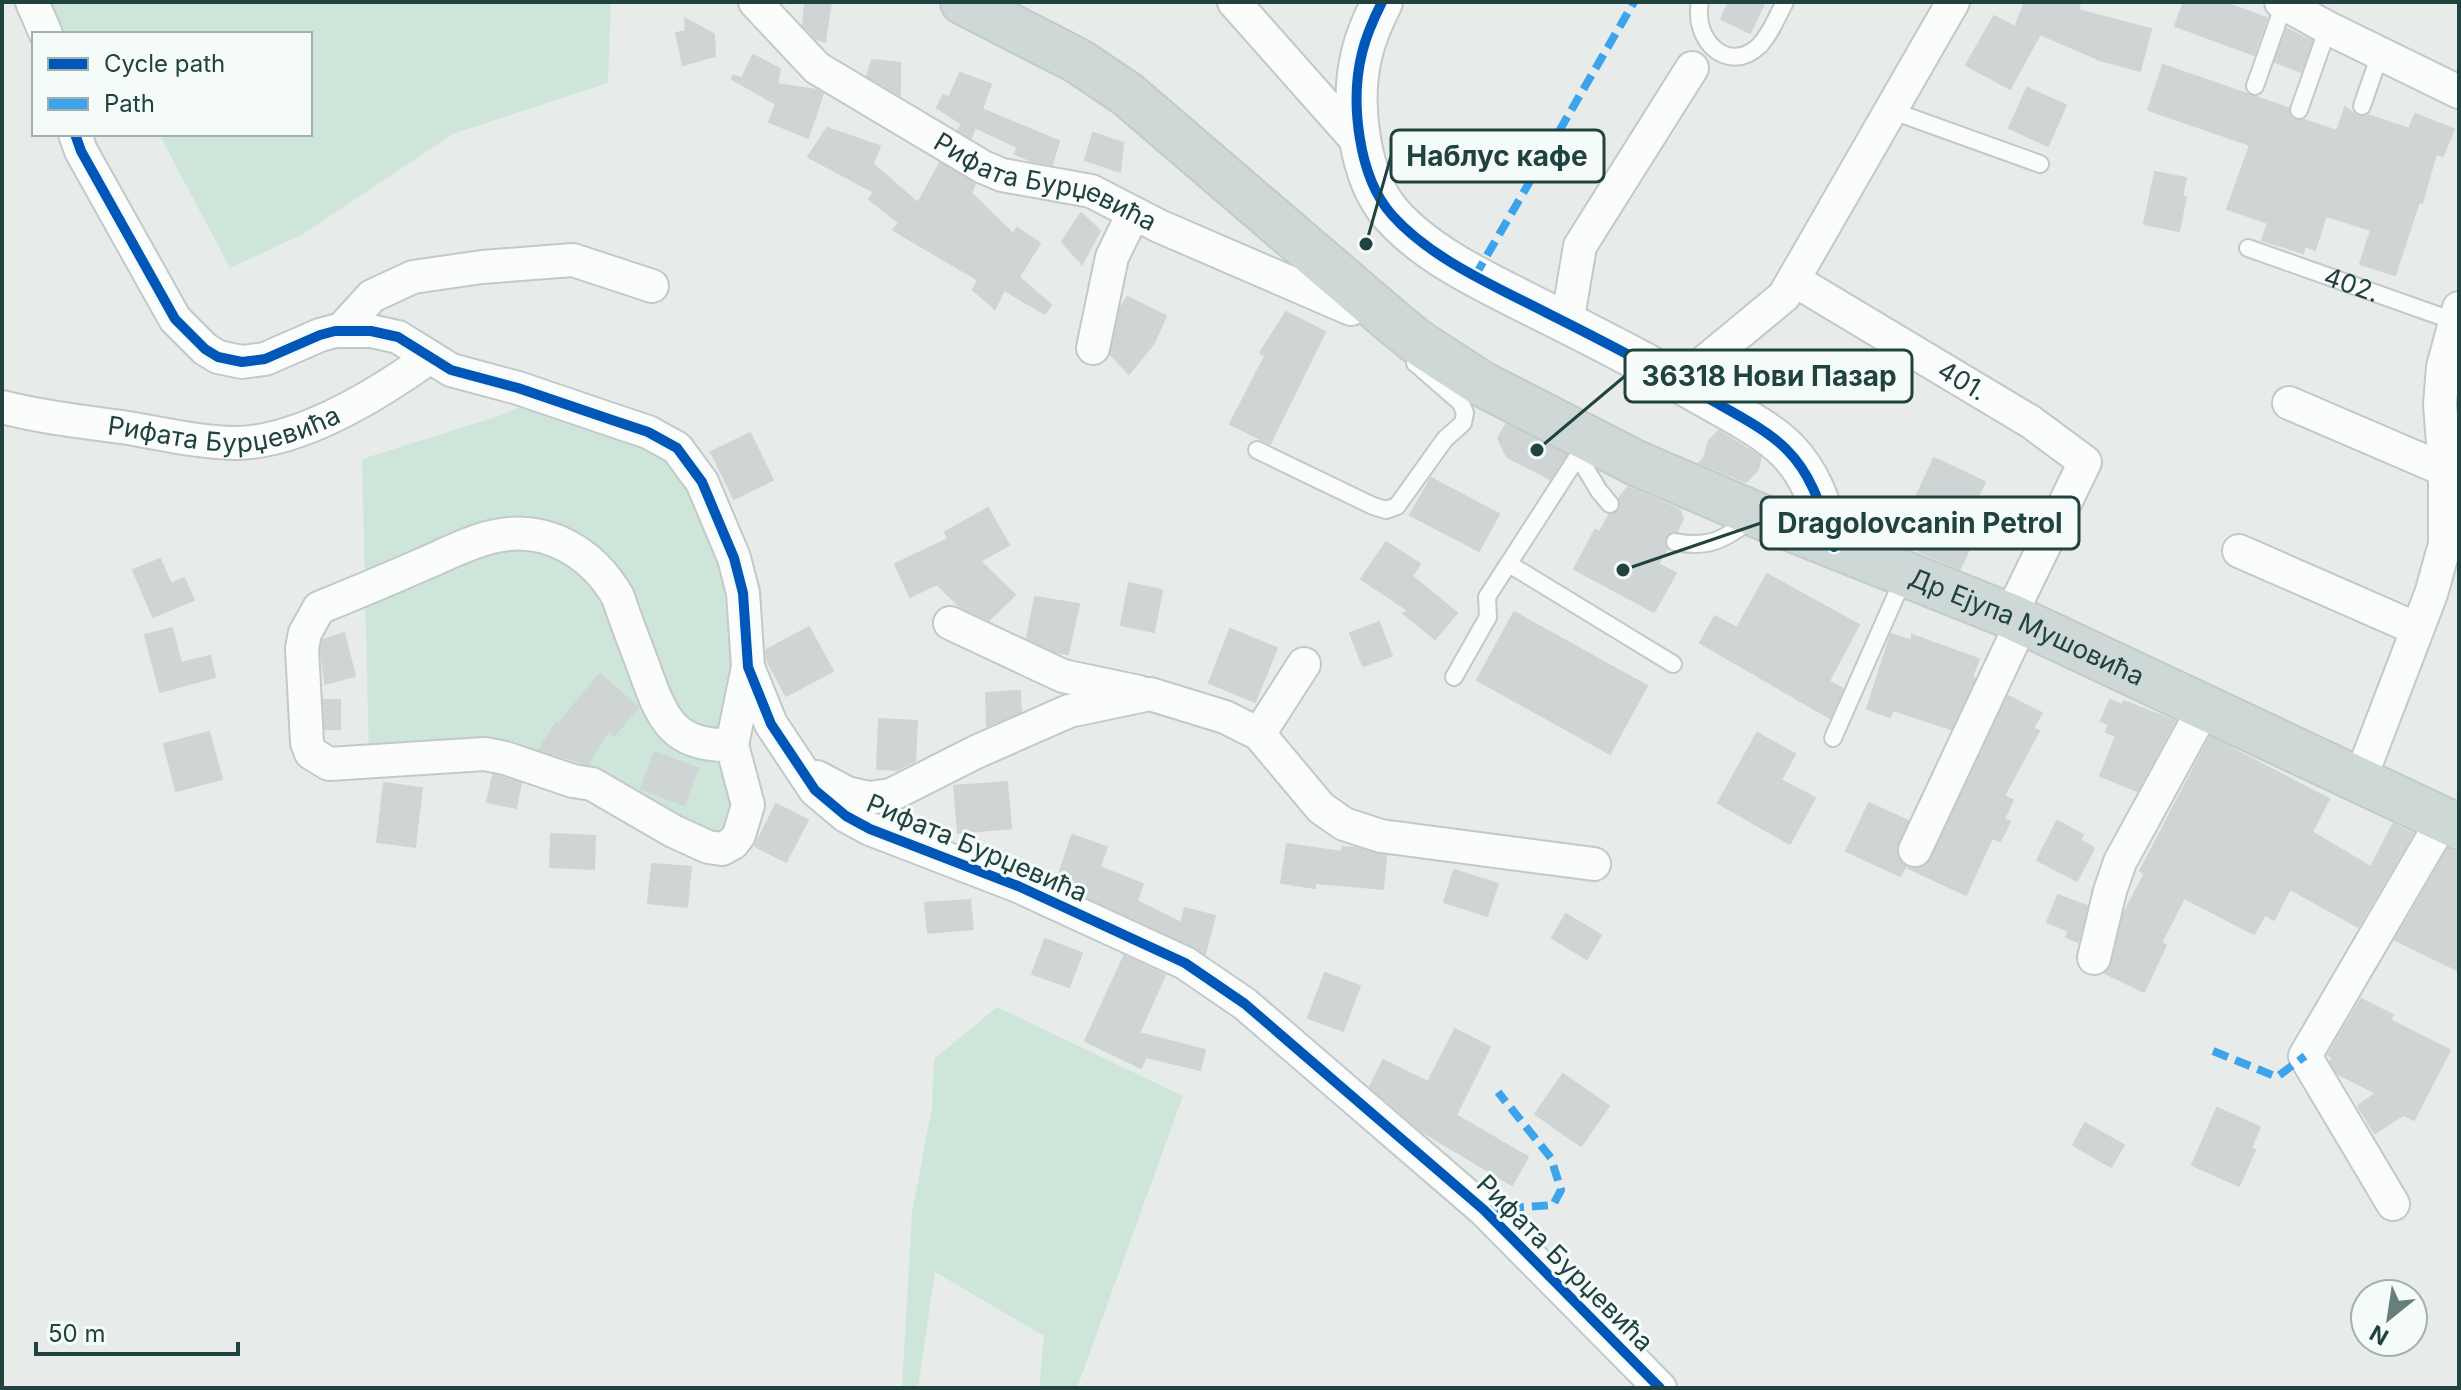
<svg xmlns="http://www.w3.org/2000/svg" width="2461" height="1390" viewBox="0 0 2461 1390" font-family="Inter,sans-serif">
	<style>
		.green { fill: #cee6da }
		.building { fill: #ced5d4; stroke: #cfd5d4; stroke-width: 2 }
		.lines { fill: none; stroke-linecap: round; stroke-linejoin: round }
		.service-casing { stroke: #c3c9c8; stroke-width: 20 }
		.minor-casing { stroke: #c3c9c8; stroke-width: 36 }
		.tertiary-casing { stroke: #c3c9c8; stroke-width: 44 }
		.primary-casing { stroke: #c1cbca; stroke-width: 48 }
		.service { stroke: #fbfcfc; stroke-width: 16 }
		.minor { stroke: #fbfcfc; stroke-width: 32 }
		.tertiary { stroke: #fbfcfc; stroke-width: 40 }
		.primary { stroke: #ced8d7; stroke-width: 44 }
		.quiet { stroke: #3da4ec; stroke-width: 8; stroke-dasharray: 16 8; stroke-linecap: butt }
		.cycleway-casing { stroke: #f5fbf9; stroke-width: 15 }
		.cycleway { stroke: #0057b8; stroke-width: 10 }
		.labels { text-anchor: middle; stroke-width: 6; stroke-linejoin: round; paint-order: stroke }
		.street-label { font-size: 26px; fill: #204340; stroke: #f5fbf9 }
		.leader { fill: none; stroke: #204340; stroke-width: 3 }
		.callout-dot { fill: #204340; stroke: #f5fbf9; stroke-width: 3 }
		.callout { fill: #f5fbf9; stroke: #204340; stroke-width: 3 }
		.callout-label { font-size: 28px; text-anchor: middle; font-weight: bold; fill: #204340 }
	</style>
	<rect width="100%" height="100%" fill="#e7eceb"/>
	<g class="green">
		<polygon points="32,2 611,2 608,83 455,133 303,234 230,268 159,134 310,134 310,34 46,34"/>
		<polygon points="541,396 663,440 734,558 733,843 505,758 369,760 362,459 505,414"/>
		<polygon points="997,1007 1183,1096 1077,1388 1039,1388 1044,1336 935,1272 918,1388 902,1388 912,1213 932,1107 934,1059"/>
	</g>
	<g class="building">
		<polygon points="805,2 831,2 825,42 816,39 803,25"/>
		<polygon points="1729,2 1765,2 1750,33 1721,19"/>
		<polygon points="2025,2 2081,2 2078,10 2151,29 2140,71 2100,60 2040,34 2010,89 1966,65 1994,16 2015,27"/>
		<polygon points="2184,2 2223,2 2267,18 2254,55 2175,26"/>
		<polygon points="685,19 714,34 715,56 683,65 676,33 686,31"/>
		<polygon points="2287,29 2312,41 2301,72 2275,62"/>
		<polygon points="753,55 780,69 777,84 817,90 823,94 808,138 769,122 776,104 732,79 733,76 742,78"/>
		<polygon points="872,60 900,63 900,95 867,76"/>
		<polygon points="2163,65 2288,108 2290,116 2295,120 2304,120 2337,131 2345,107 2359,117 2368,115 2409,129 2415,114 2454,129 2443,156 2436,154 2422,203 2419,202 2395,275 2360,264 2371,230 2326,216 2315,250 2305,246 2303,253 2262,240 2268,223 2227,209 2250,145 2148,110"/>
		<polygon points="960,73 991,84 982,109 1059,141 1052,165 1032,161 1015,154 1017,147 975,127 971,138 958,130 962,124 937,108 943,95 949,97"/>
		<polygon points="2027,88 2066,105 2048,146 2009,128"/>
		<polygon points="827,128 880,146 873,164 918,203 940,163 975,184 971,193 1013,234 1017,228 1040,243 1019,277 1051,305 1045,314 1004,290 995,309 973,290 978,280 893,230 899,223 869,199 874,192 808,157"/>
		<polygon points="1093,133 1123,143 1120,172 1085,160"/>
		<polygon points="2155,172 2186,178 2182,197 2186,197 2179,231 2144,224"/>
		<polygon points="1081,213 1100,231 1082,264 1062,242"/>
		<polygon points="1127,297 1166,316 1154,343 1129,374 1110,354 1120,309"/>
		<polygon points="1286,312 1325,332 1270,444 1230,424 1265,356 1260,353"/>
		<polygon points="1506,424 1566,455 1550,479 1507,457 1498,438"/>
		<polygon points="1719,431 1761,457 1758,469 1746,482 1699,463 1704,458 1709,441"/>
		<polygon points="750,433 773,480 734,499 711,452"/>
		<polygon points="1934,458 1985,482 1967,519 1980,526 1960,569 1919,552 1939,510 1915,499"/>
		<polygon points="1431,478 1499,514 1479,551 1410,515"/>
		<polygon points="1628,487 1680,510 1683,519 1677,531 1670,532 1664,540 1667,549 1658,564 1676,573 1654,612 1574,569 1595,530 1600,532 1609,515 1620,508 1619,498"/>
		<polygon points="988,508 1009,545 980,561 1015,595 989,620 960,607 937,584 910,597 895,564 948,539 945,532"/>
		<polygon points="1386,542 1420,564 1412,576 1457,613 1435,639 1403,613 1409,611 1361,579"/>
		<polygon points="160,559 171,584 184,578 194,600 153,617 133,570"/>
		<polygon points="1767,574 1859,625 1829,681 1843,689 1830,718 1700,643 1715,616 1737,628"/>
		<polygon points="1129,583 1162,590 1154,632 1121,625"/>
		<polygon points="1035,597 1079,604 1068,654 1056,652 1027,638"/>
		<polygon points="1514,612 1647,686 1610,754 1477,680"/>
		<polygon points="1379,622 1392,656 1363,666 1350,633"/>
		<polygon points="809,627 833,671 786,696 767,660 766,650"/>
		<polygon points="172,628 181,663 210,656 215,677 160,692 145,635"/>
		<polygon points="1230,629 1277,648 1255,702 1209,683"/>
		<polygon points="344,633 355,676 325,684 321,649 323,640"/>
		<polygon points="1891,634 1912,641 1912,635 1979,659 1972,677 1975,678 1951,729 1893,710 1890,717 1867,709"/>
		<polygon points="600,674 638,707 614,736 608,731 588,764 539,750 556,723 558,724"/>
		<polygon points="1020,691 1021,712 987,726 986,693"/>
		<polygon points="2008,696 2042,713 2033,728 2039,731 2004,796 2013,800 2004,819 2010,822 2000,841 1992,838 1966,895 1908,868 1917,869 1925,866 1932,858"/>
		<polygon points="324,700 340,700 340,729 325,729"/>
		<polygon points="2110,700 2123,705 2124,701 2175,721 2137,791 2100,776 2116,736 2106,732 2109,724 2101,721"/>
		<polygon points="879,719 917,721 915,761 897,770 877,769"/>
		<polygon points="209,732 222,779 176,791 164,744"/>
		<polygon points="1757,733 1795,754 1781,780 1815,798 1790,844 1718,803"/>
		<polygon points="2210,737 2329,799 2312,832 2371,867 2393,824 2413,834 2358,927 2290,889 2274,920 2265,915 2254,934 2184,898 2161,943 2166,945 2144,992 2105,973 2112,962 2124,913 2145,873 2140,871"/>
		<polygon points="654,752 698,768 684,805 641,789"/>
		<polygon points="493,775 521,783 516,808 487,802"/>
		<polygon points="1007,782 1011,828 958,833 954,786"/>
		<polygon points="384,783 422,788 415,847 377,842"/>
		<polygon points="1869,803 1908,821 1896,851 1899,860 1906,866 1900,876 1846,851"/>
		<polygon points="776,804 808,820 786,862 755,846"/>
		<polygon points="2057,821 2083,835 2080,840 2094,848 2077,881 2037,860"/>
		<polygon points="551,834 595,836 594,869 550,867"/>
		<polygon points="1072,835 1107,847 1100,867 1143,884 1137,901 1181,923 1185,908 1215,916 1205,954 1056,883"/>
		<polygon points="1287,844 1342,852 1342,847 1357,848 1386,856 1383,889 1315,883 1315,888 1281,883"/>
		<polygon points="2448,849 2459,854 2459,971 2395,940"/>
		<polygon points="652,864 691,867 687,907 648,903"/>
		<polygon points="1454,870 1498,884 1487,916 1444,902"/>
		<polygon points="2058,895 2087,906 2078,942 2066,937 2069,931 2047,922"/>
		<polygon points="970,900 973,929 928,933 925,903"/>
		<polygon points="1566,914 1601,935 1587,959 1552,938"/>
		<polygon points="1045,939 1082,953 1069,987 1032,974"/>
		<polygon points="1124,956 1165,975 1139,1033 1205,1050 1200,1070 1146,1057 1141,1068 1085,1041"/>
		<polygon points="1325,973 1360,986 1343,1031 1308,1018"/>
		<polygon points="2361,999 2393,1015 2390,1020 2450,1050 2414,1120 2403,1115 2375,1133 2358,1106 2376,1093 2338,1074 2330,1062 2333,1057 2328,1055"/>
		<polygon points="1455,1029 1490,1047 1456,1115 1528,1157 1512,1185 1423,1132 1370,1087 1383,1060 1428,1082"/>
		<polygon points="1563,1074 1609,1106 1581,1146 1535,1114"/>
		<polygon points="2217,1108 2260,1127 2251,1148 2255,1150 2239,1186 2192,1165"/>
		<polygon points="2085,1123 2124,1145 2111,1167 2073,1145"/>
	</g>
	<g class="lines">
		<defs>
			<g id="service">
				<path d="M1700,2C1692,40 1728,75 1759,46C1771,34 1777,16 1785,2"/>
				<polyline points="2255,86 2284,4"/>
				<polyline points="2362,106 2380,54"/>
				<polyline points="1890,110 2040,164"/>
				<polyline points="2299,110 2328,28"/>
				<path id="s1" d="M2248,248L2454,321"/>
				<polyline points="1257,450 1373,506 1386,510 1397,506 1445,439 1463,423 1465,413 1461,403 1415,363"/>
				<polyline points="1578,456 1599,491 1610,504"/>
				<path d="M1675,542C1711,549 1726,538 1754,517"/>
				<polyline points="1509,564 1673,664"/>
				<polyline points="1454,677 1488,617 1487,597 1578,456 1586,440"/>
				<polyline points="1833,738 1905,575"/>
			</g>
			<g id="minor">
				<polyline points="32,2 46,34"/>
				<path id="s2" d="M755,2L817,68L983,167L1002,175L1091,191L1159,226L1351,309L1362,297"/>
				<polyline points="1234,2 1359,143"/>
				<polyline points="2281,2 2328,28 2459,92"/>
				<polyline points="75,134 81,151 175,319 205,349 218,357 242,362 265,359 320,335 335,331 371,331 398,337 451,370 518,388 612,420 648,432 677,448 702,482 734,558 743,593 748,667 771,724 815,790 846,816 870,829 1018,886 1185,963 1245,1004 1484,1210 1660,1388"/>
				<path id="s3" d="M1794,280L2031,422L2085,462L2010,616"/>
				<polyline points="1567,323 1580,246 1692,68"/>
				<polyline points="340,331 372,296 413,277 482,267 573,260 652,286"/>
				<polyline points="1093,348 1112,257 1133,214"/>
				<polyline points="1680,382 1784,296 1953,2"/>
				<polyline points="2289,403 2445,470"/>
				<path id="s4" d="M2,407C44,418 86,422 128,428C164,434 201,443 237,443C301,442 380,393 430,357"/>
				<polyline points="2239,551 2417,629"/>
				<polyline points="950,623 1063,676 1139,692"/>
				<polyline points="1259,734 1304,664"/>
				<path d="M732,745C672,747 662,718 644,668C635,644 626,621 618,597C593,553 547,525 496,536C470,541 445,555 421,565C387,580 353,594 319,608L305,633L302,648L307,743L311,753L329,764L485,754L505,758L573,781L592,784L673,831L708,847L722,849L733,843L739,835L748,805L732,745L748,667"/>
				<polyline points="817,777 847,793 869,798 891,795 976,752 1069,711 1150,694 1225,717 1259,734 1321,808 1344,824 1381,836 1594,864"/>
				<polyline points="2359,782 2431,594 2445,544 2445,470 2440,404 2443,367 2459,308"/>
				<polyline points="1915,850 2022,622"/>
				<polyline points="2094,958 2110,891 2120,862 2204,708"/>
				<polyline points="2393,1204 2305,1056 2443,820"/>
			</g>
			<path id="tertiary" d="M1382,2C1374,18 1366,36 1362,53C1350,101 1358,177 1392,215C1430,258 1494,286 1545,312C1601,340 1657,369 1711,400C1734,413 1769,431 1787,450C1814,477 1822,512 1834,547"/>
			<g id="primary">
				<path id="s5" d="M963,2L1078,61L1127,94L1394,323L1416,341L1482,384L1636,463L1757,515L2010,616L2459,827"/>
			</g>
		</defs>
		<use href="#service" class="service-casing"/>
		<use href="#minor" class="minor-casing"/>
		<use href="#tertiary" class="tertiary-casing"/>
		<use href="#primary" class="primary-casing"/>
		<use href="#service" class="service"/>
		<use href="#minor" class="minor"/>
		<use href="#tertiary" class="tertiary"/>
		<use href="#primary" class="primary"/>
		<g class="quiet">
			<polyline points="1475,276 1634,2"/>
			<polyline points="2213,1051 2277,1077 2305,1056"/>
			<polyline points="1484,1210 1553,1205 1561,1190 1551,1158 1498,1092"/>
		</g>
		<defs>
			<g id="cycleway">
				<path d="M1382,2C1374,18 1366,36 1362,53C1350,101 1358,177 1392,215C1430,258 1494,286 1545,312C1601,340 1657,369 1711,400C1734,413 1769,431 1787,450C1814,477 1822,512 1834,547"/>
				<polyline points="75,134 81,151 175,319 205,349 218,357 242,362 265,359 320,335 335,331 371,331 398,337 451,370 518,388 612,420 648,432 677,448 702,482 734,558 743,593 748,667 771,724 815,790 846,816 870,829 1018,886 1185,963 1245,1004 1484,1210 1660,1388"/>
			</g>
		</defs>
		<use href="#cycleway" class="cycleway-casing"/>
		<use href="#cycleway" class="cycleway"/>
	</g>
	<g class="labels">
		<g class="street-label">
			<text dy="9" stroke="none"><textPath href="#s2" startOffset="348">Рифата Бурџевића</textPath></text>
			<text dy="9" stroke="none"><textPath href="#s1" startOffset="110">402.</textPath></text>
			<text dy="9" stroke="none"><textPath href="#s3" startOffset="196">401.</textPath></text>
			<text dy="9" stroke="none"><textPath href="#s4" startOffset="226">Рифата Бурџевића</textPath></text>
			<text dy="9" stroke="none"><textPath href="#s5" startOffset="1244">Др Ејупа Мушовића</textPath></text>
			<text transform="translate(977 848) rotate(23)" y="9">Рифата Бурџевића</text>
			<text transform="translate(1565 1263) rotate(45)" y="9">Рифата Бурџевића</text>
		</g>
	</g>
	<path class="leader" d="M1366 244L1391 156M1537 450L1625 376M1623 570L1761 523"/>
	<g class="callout-dot">
		<circle cx="1366" cy="244" r="8"/>
		<circle cx="1537" cy="450" r="8"/>
		<circle cx="1623" cy="570" r="8"/>
	</g>
	<g class="callout">
		<rect x="1391" y="130" width="213" height="52" rx="8"/>
		<rect x="1625" y="350" width="287" height="52" rx="8"/>
		<rect x="1761" y="497" width="318" height="52" rx="8"/>
	</g>
	<g class="callout-label">
		<text x="1497" y="166">Наблус кафе</text>
		<text x="1769" y="386">36318 Нови Пазар</text>
		<text x="1920" y="533">Dragolovcanin Petrol</text>
	</g>
	<rect width="2461" height="1390" fill="none" stroke="#204340" stroke-width="8"/>
	<rect x="32" y="32" width="280" height="104" fill="#f5fbf9" stroke="#a0b1af" stroke-width="2"/>
	<rect x="48" y="58" width="40" height="12" fill="#0057b8" stroke="#a0b1af" stroke-width="2"/>
	<text x="104" y="72" font-size="24" fill="#204340">Cycle path</text>
	<rect x="48" y="98" width="40" height="12" fill="#3da4ec" stroke="#a0b1af" stroke-width="2"/>
	<text x="104" y="112" font-size="24" fill="#204340">Path</text>
	<g transform="translate(2389 1318) rotate(210)"><circle r="38" fill="#f5fbf9" stroke="#a0b1af" stroke-width="2"/>
	<path d="M0-6L14 30L0 20L-14 30Z" fill="#667e7c"/>
	<text y="-12" font-size="22" font-weight="bold" text-anchor="middle" fill="#204340">N</text>
	</g>
	<path d="M36 1342v12h202v-12" fill="none" stroke="#204340" stroke-width="4"/>
	<text x="48" y="1342" font-size="24" fill="#204340" stroke="#f5fbf9" stroke-width="6" paint-order="stroke">50 m</text>
</svg>
